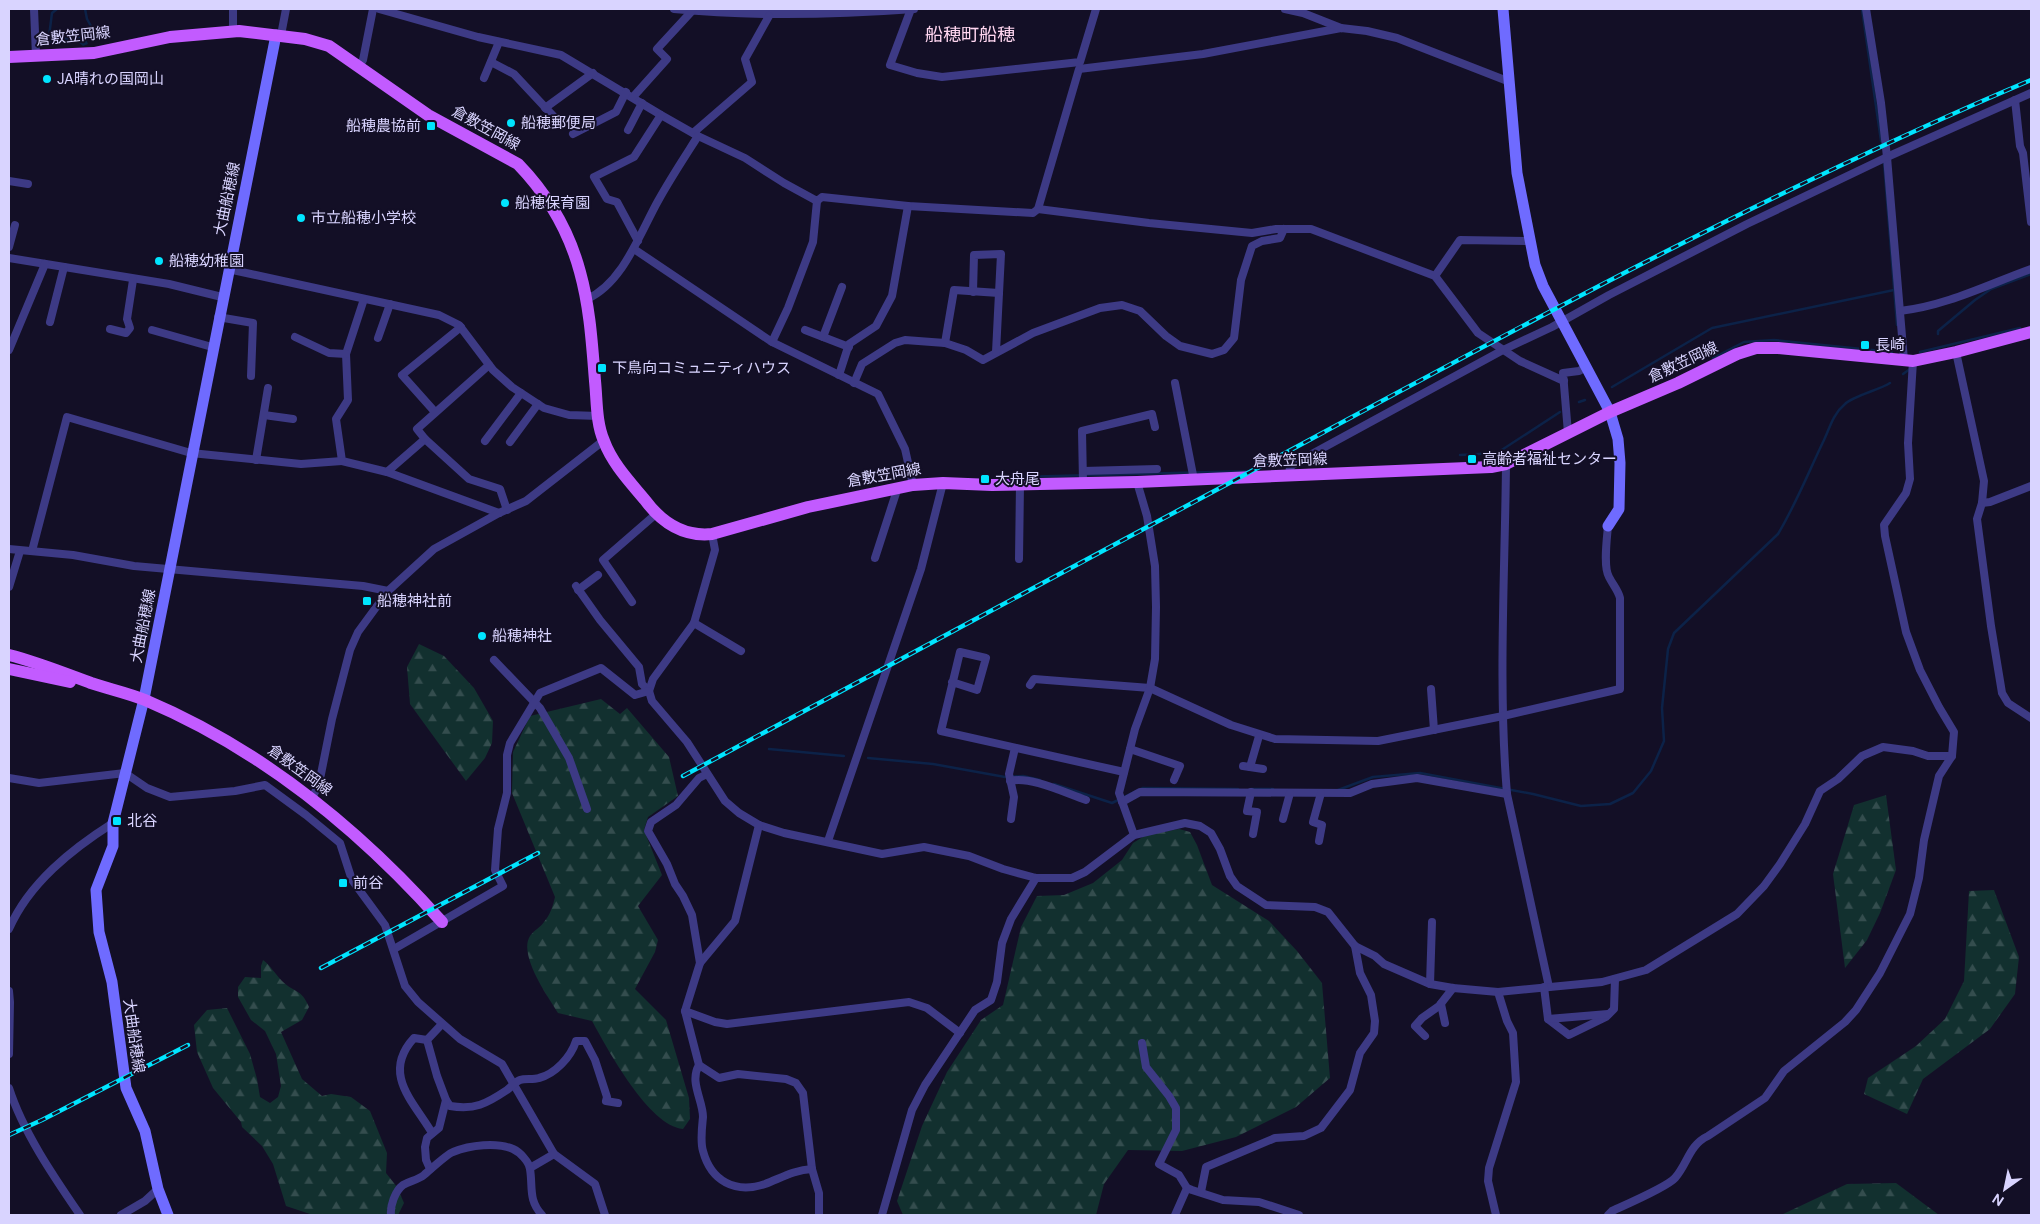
<svg xmlns="http://www.w3.org/2000/svg" width="2040" height="1224" viewBox="0 0 2040 1224" font-family="'DM Sans','Noto Sans JP',sans-serif">
	<style>
		.forest { fill: url(#forest-firs) }
		.water { fill: #0c2248 }
		.lines { fill: none; stroke-linecap: round; stroke-linejoin: round }
		.stream { stroke: #0c2248; stroke-width: 2.5 }
		.street { stroke: #3d3a85; stroke-width: 8 }
		.secondary { stroke: #6f6bff; stroke-width: 11 }
		.primary { stroke: #c25bff; stroke-width: 12 }
		.rail-casing { stroke: #00e5ff; stroke-width: 4.5 }
		.rail { stroke: #130f26; stroke-width: 2.5; stroke-dasharray: 8; stroke-linecap: butt }
		.poi-dot { fill: #00e5ff; stroke: #130f26; stroke-width: 2 }
		.labels { text-anchor: middle; stroke-width: 4; stroke-linejoin: round; paint-order: stroke }
		.street-label { font-size: 15px; fill: #d9d4ff; stroke: #130f26 }
		.poi-label { font-size: 15px; fill: #d9d4ff; stroke: #130f26; text-anchor: start }
		.quarter-label { font-size: 18px; fill: #ffd6f0; stroke: #130f26 }
	</style>
	<defs>
		<pattern id="forest-firs" width="22" height="20" patternUnits="userSpaceOnUse" patternTransform="scale(1.25)"><rect width="22" height="20" fill="#12302f"/><path d="M5 1l3.5 6h-7zM16 11l3.5 6h-7z" fill="#344d4e"/></pattern>
	</defs>
	<rect width="100%" height="100%" fill="#130f26"/>
	<g class="forest">
		<polygon points="419,644 444,656 474,688 493,721 492,743 485,758 466,781 410,704 407,667"/>
		<path d="M601,699L620,714L627,708L669,757L678,796L648,817L644,830L662,875L638,906L658,940L655,952L635,989L666,1020L689,1098L690,1119L683,1129C649,1126 608,1050 592,1021L558,1013C548,997 518,955 530,936C534,930 541,927 544,922C550,915 553,906 555,897L512,793L513,752L530,716Z"/>
		<polygon points="1886,795 1896,870 1880,913 1867,940 1845,968 1833,874 1854,805"/>
		<polygon points="1179,829 1190,832 1197,845 1212,885 1269,921 1297,951 1322,983 1330,1078 1296,1107 1236,1137 1182,1151 1128,1150 1104,1184 1096,1215 903,1215 897,1201 922,1126 947,1072 981,1020 1003,1005 1021,927 1037,896 1064,895 1093,883 1122,860 1133,843 1146,835"/>
		<polygon points="1994,890 2019,957 2015,994 1990,1029 1923,1079 1907,1114 1864,1094 1868,1078 1916,1046 1945,1019 1964,981 1969,891"/>
		<path d="M263,960C271,966 275,974 282,981C294,993 301,988 309,1007L302,1020L281,1032L302,1079L322,1096L331,1094L351,1097L370,1111L387,1153L386,1173L397,1187L404,1203L398,1215H313L286,1206L273,1164L262,1146L242,1127L241,1122L213,1088L197,1052L194,1025L207,1010L227,1008L250,1054L257,1079L260,1097L270,1103L278,1097L281,1086L276,1054L265,1031L251,1020L238,997V987L245,977L261,978V966Z"/>
		<polygon points="1896,1183 1939,1215 1781,1215 1847,1184"/>
	</g>
	<path class="water" d="M71,30C79,31 86,36 88,44L83,46C71,35 58,43 46,46L45,43C55,40 60,33 71,30Z"/>
	<g class="lines">
		<g class="stream">
			<polyline points="1862,9 1881,141"/>
			<polyline points="84,39 91,32 92,28 87,19 85,9"/>
			<polyline points="48,44 52,13 57,9"/>
			<polyline points="1884,163 1897,325"/>
			<polyline points="1938,334 1938,331 1975,300 1991,289 2031,274"/>
			<polyline points="1920,352 2020,328"/>
			<polyline points="1713,358 1744,342 1774,340 1892,352"/>
			<polyline points="1903,374 1910,369"/>
			<polyline points="1612,387 1712,328 1894,290"/>
			<polyline points="1579,402 1585,400"/>
			<polyline points="1460,455 1497,453 1560,412"/>
			<polyline points="1012,477 1253,471"/>
			<polyline points="769,749 844,756"/>
			<polyline points="868,758 933,764 1005,777 1023,776 1040,780"/>
			<polyline points="1054,784 1112,803 1143,788 1238,789"/>
			<polyline points="1251,789 1273,789"/>
			<path d="M1338,790L1373,777L1420,773L1533,794L1581,806L1610,804L1633,793L1651,771L1664,741L1662,708L1668,649L1674,633L1778,534C1796,504 1809,471 1824,440C1830,427 1833,414 1845,404C1853,396 1879,390 1890,383"/>
		</g>
		<g class="street">
			<polyline points="34,9 36,56"/>
			<polyline points="379,9 478,37 561,55 661,115 698,136 745,158 784,183 817,201 822,197 908,206 1033,213 1038,209 1079,69 1203,54 1341,28 1367,31 1397,38 1510,82"/>
			<path d="M674,9C755,17 833,15 914,9"/>
			<polyline points="911,9 890,65 917,73 942,77 1080,62 1096,9"/>
			<polyline points="1285,9 1303,13 1341,28"/>
			<polyline points="1866,9 1881,103 1887,157 1904,360"/>
			<polyline points="233,32 233,9"/>
			<polyline points="281,35 286,9"/>
			<polyline points="491,62 514,74 557,120"/>
			<polyline points="359,66 363,60 373,9"/>
			<polyline points="484,78 499,42"/>
			<polyline points="633,97 667,59 657,49 692,11"/>
			<polyline points="2015,100 2020,146 2023,153 2031,222"/>
			<polyline points="545,108 593,73"/>
			<polyline points="628,130 642,103"/>
			<polyline points="693,133 752,82 745,59 769,16"/>
			<polyline points="573,134 616,112 626,92"/>
			<polyline points="9,181 28,184"/>
			<polyline points="1038,209 1149,223 1252,233 1276,229 1311,229 1435,276 1478,333 1520,361 1564,381"/>
			<polyline points="638,241 617,202 607,199 594,177 634,157 661,115"/>
			<polyline points="9,247 15,225"/>
			<polyline points="634,249 772,342 878,394 905,449 913,485"/>
			<polyline points="9,258 169,284 222,297"/>
			<polyline points="228,269 439,315 459,325 493,370 512,387 544,408 569,415 598,416"/>
			<polyline points="1435,276 1460,240 1530,241"/>
			<polyline points="973,292 974,255 1001,254 999,293"/>
			<polyline points="364,299 346,354 348,400 336,419 342,461 387,472 425,439 469,479 500,489 507,510"/>
			<path d="M587,299C623,283 640,233 658,201C670,179 684,158 698,136"/>
			<path d="M1900,311C1946,306 1989,284 2031,269"/>
			<polyline points="218,317 253,323 251,376"/>
			<polyline points="50,322 64,267"/>
			<polyline points="110,329 126,333 130,328 127,319 133,280"/>
			<polyline points="152,330 212,347"/>
			<polyline points="805,330 849,347"/>
			<polyline points="295,337 329,353 346,354"/>
			<polyline points="823,337 842,287"/>
			<polyline points="378,338 390,304"/>
			<polyline points="772,342 788,308 813,242 817,201"/>
			<polyline points="945,343 966,350 983,360 1033,333 1100,308 1122,305 1140,311 1166,336 1180,346 1212,354 1224,350 1234,338 1241,280 1252,246 1262,241 1280,238 1284,229"/>
			<polyline points="9,350 45,264"/>
			<polyline points="1956,352 1984,481 1982,503 1977,519 1991,626 2002,693 2008,703 2031,718"/>
			<polyline points="839,375 849,344 876,326 892,296 908,206"/>
			<polyline points="854,383 862,364 895,343 905,340 945,343 954,290 999,293 996,352"/>
			<polyline points="1175,383 1194,480"/>
			<polyline points="435,412 402,375 461,327"/>
			<polyline points="264,415 293,419"/>
			<polyline points="1568,433 1563,373 1579,371 1586,367"/>
			<polyline points="425,439 417,429 489,365"/>
			<polyline points="485,441 521,393"/>
			<polyline points="510,442 538,404"/>
			<polyline points="256,460 268,388"/>
			<path d="M1506,464C1505,573 1498,685 1507,794L1549,987"/>
			<polyline points="1083,471 1157,469"/>
			<polyline points="387,472 499,513"/>
			<polyline points="1289,476 1290,467 1299,461 1503,350 1552,327 1609,295 1747,224 1887,157 2031,93"/>
			<polyline points="1083,482 1082,431 1152,414 1155,427"/>
			<polyline points="1982,503 1990,502 2031,486"/>
			<polyline points="9,549 73,555 134,566 363,586 388,591"/>
			<polyline points="32,551 67,417 191,453 301,464 342,461"/>
			<polyline points="875,558 898,487"/>
			<polyline points="1019,559 1020,484"/>
			<polyline points="576,586 600,620 639,667 642,684 649,691 652,701 687,742 725,801 739,813 759,825 784,833 882,854 924,847 969,856 1003,869 1036,878 1072,878 1085,872 1134,835 1185,823 1200,826 1211,833 1220,849 1230,876 1237,886 1266,905 1315,907 1328,912 1355,946 1375,956 1384,964 1430,984 1453,988 1498,992 1602,982 1646,970 1737,914 1764,886 1780,864 1805,824 1820,791 1838,779 1862,756 1883,747 1913,751 1928,756 1952,756"/>
			<polyline points="9,587 20,551"/>
			<polyline points="578,590 598,575"/>
			<polyline points="632,602 603,560 656,514"/>
			<polyline points="694,623 741,651"/>
			<polyline points="494,660 540,708 569,758 587,809"/>
			<polyline points="952,682 977,690 986,658 960,652 941,731 1124,772"/>
			<path d="M1030,685L1034,679L1150,688L1231,725L1275,739L1378,741L1503,716L1620,689V598C1618,590 1613,585 1609,577C1603,567 1607,538 1608,526"/>
			<polyline points="1431,689 1434,730"/>
			<polyline points="649,691 653,679 694,623 715,550 712,534"/>
			<polyline points="1130,749 1180,766 1174,780"/>
			<polyline points="1243,766 1263,769"/>
			<polyline points="1250,767 1259,736"/>
			<polyline points="9,778 39,783 125,773 147,788 170,797 235,791 265,785 306,815 340,843 352,880 385,925 405,986 418,1002 460,1039 502,1064 554,1154 595,1184 605,1215"/>
			<path d="M1010,781C1031,776 1065,793 1086,800"/>
			<polyline points="1251,792 1247,811 1257,812 1253,834"/>
			<polyline points="312,798 319,784 332,719 350,650 358,632 388,591 434,549 499,513 526,501 603,441"/>
			<polyline points="1122,802 1140,792 1350,793 1372,784 1417,778 1507,794"/>
			<polyline points="1011,819 1014,797 1009,774 1015,748"/>
			<polyline points="1283,819 1290,793"/>
			<polyline points="759,825 735,921 700,963 685,1011 699,1065 719,1078 738,1074 786,1079 796,1083 803,1093 812,1169 819,1193 819,1215"/>
			<polyline points="1134,835 1119,793 1135,729 1150,688 1155,659 1156,607 1155,566 1147,516 1137,482"/>
			<polyline points="828,841 921,569 943,483"/>
			<polyline points="1319,841 1322,825 1313,822 1321,793"/>
			<path d="M9,929C29,883 72,849 113,823"/>
			<polyline points="394,949 503,886 495,870 498,829 507,793 507,755 510,743 540,693 601,668 635,695 649,691"/>
			<polyline points="700,963 692,915 683,896 675,884 667,864 648,831 651,822 676,805 699,778 707,774"/>
			<polyline points="1430,984 1432,922"/>
			<polyline points="1544,987 1548,1019 1569,1035 1606,1017 1614,1009 1615,979"/>
			<polyline points="9,991 10,1002 9,1054"/>
			<polyline points="1441,1004 1445,1023"/>
			<polyline points="685,1011 715,1022 727,1024 909,1002 927,1008 960,1033"/>
			<polyline points="1548,1019 1608,1014"/>
			<polyline points="1425,1036 1415,1026 1422,1018 1439,1006 1453,988"/>
			<path d="M427,1040L414,1038C381,1074 414,1102 432,1133"/>
			<polyline points="1142,1043 1146,1067 1169,1096 1176,1108 1176,1130 1159,1164 1179,1175 1187,1188 1192,1190 1223,1200 1259,1202 1299,1215"/>
			<path d="M699,1065C689,1082 703,1100 703,1117C702,1127 700,1141 703,1151C711,1181 735,1194 765,1184C781,1178 794,1170 812,1169"/>
			<path d="M9,1088C23,1132 54,1177 80,1215"/>
			<path d="M446,1100L450,1106C475,1110 486,1104 507,1090C511,1087 515,1082 520,1080C525,1078 533,1080 539,1078C555,1074 571,1057 576,1041H585L595,1060L607,1097L606,1101L618,1103"/>
			<polyline points="530,1168 554,1154"/>
			<polyline points="430,1169 426,1160 425,1147 427,1138 439,1128 446,1100 437,1076 427,1040 442,1024"/>
			<polyline points="1201,1192 1206,1167 1275,1138 1304,1136 1321,1128 1350,1090 1360,1053 1374,1033 1375,1021 1371,995 1360,973 1355,946"/>
			<polyline points="121,1215 145,1201 158,1189"/>
			<path d="M391,1215C390,1206 395,1191 403,1185C410,1181 418,1180 424,1175C430,1170 447,1154 453,1152C470,1145 497,1142 513,1149C520,1152 529,1162 530,1169C533,1187 528,1200 542,1215"/>
			<polyline points="882,1215 912,1110 925,1085 975,1010 991,1000 997,982 1002,943 1011,919 1036,878"/>
			<polyline points="1175,1215 1187,1188"/>
			<polyline points="1496,1215 1488,1181 1489,1168 1516,1082 1513,1033 1507,1021 1498,992"/>
			<path d="M1608,1215L1612,1211C1625,1205 1667,1187 1675,1178C1688,1163 1689,1145 1708,1136L1765,1098L1784,1071L1845,1022L1856,1010L1880,973L1910,914L1919,878L1924,840L1939,776L1952,756L1954,732L1939,707L1920,670L1906,632L1885,536L1884,525L1906,493L1910,479L1908,443L1913,361"/>
		</g>
		<g class="secondary">
			<polyline points="1503,9 1517,173 1535,265 1543,286 1610,412 1618,439 1620,463 1619,509 1608,526"/>
			<polyline points="168,1215 158,1189 145,1131 126,1088 112,982 99,932 96,890 113,846 113,823 144,699 276,35"/>
		</g>
		<g class="primary">
			<path d="M9,57L94,53L170,37L239,31L305,39L329,46L428,115L518,164C548,195 569,231 580,272C590,308 592,344 595,381C597,400 596,423 604,441C612,463 630,482 645,500C662,523 683,537 712,534L808,507L913,485L943,483L992,485L1137,482L1491,467L1506,464L1610,412L1678,383L1737,354L1756,348H1778L1913,361L1956,352L2031,332"/>
			<path d="M9,655C37,662 64,673 91,683C109,689 128,693 145,700C261,749 359,829 442,922"/>
			<polyline points="9,669 70,682"/>
		</g>
		<defs>
			<g id="rail">
				<path d="M683,776C880,670 1077,565 1274,459C1523,325 1771,190 2031,80"/>
				<polyline points="321,968 538,853"/>
				<polyline points="9,1135 42,1120 188,1045"/>
			</g>
		</defs>
		<use href="#rail" class="rail-casing"/>
		<use href="#rail" class="rail"/>
	</g>
	<g class="poi-dot">
		<circle cx="47" cy="79" r="5"/>
		<circle cx="511" cy="123" r="5"/>
		<rect x="426" y="121" width="10" height="10" rx="2.5"/>
		<circle cx="505" cy="203" r="5"/>
		<circle cx="301" cy="218" r="5"/>
		<circle cx="159" cy="261" r="5"/>
		<rect x="1860" y="340" width="10" height="10" rx="2.5"/>
		<rect x="597" y="363" width="10" height="10" rx="2.5"/>
		<rect x="1467" y="454" width="10" height="10" rx="2.5"/>
		<rect x="980" y="474" width="10" height="10" rx="2.5"/>
		<rect x="362" y="596" width="10" height="10" rx="2.5"/>
		<circle cx="482" cy="636" r="5"/>
		<rect x="112" y="816" width="10" height="10" rx="2.5"/>
		<rect x="338" y="878" width="10" height="10" rx="2.5"/>
	</g>
	<g class="labels">
		<g class="street-label">
			<text transform="translate(73 36) rotate(-6)" y="5">倉敷笠岡線</text>
			<text transform="translate(486 128) rotate(29)" y="5">倉敷笠岡線</text>
			<text transform="translate(227 199) rotate(-78)" y="5">大曲船穂線</text>
			<text transform="translate(1683 362) rotate(-25)" y="5">倉敷笠岡線</text>
			<text transform="translate(1290 460) rotate(-2)" y="5">倉敷笠岡線</text>
			<text transform="translate(884 475) rotate(-10)" y="5">倉敷笠岡線</text>
			<text transform="translate(143 626) rotate(-79)" y="5">大曲船穂線</text>
			<text transform="translate(300 770) rotate(36)" y="5">倉敷笠岡線</text>
			<text transform="translate(134 1036) rotate(82)" y="5">大曲船穂線</text>
		</g>
		<g class="poi-label">
			<text x="57" y="84">JA晴れの国岡山</text>
			<text x="521" y="128">船穂郵便局</text>
			<text x="421" y="131" text-anchor="end">船穂農協前</text>
			<text x="515" y="208">船穂保育園</text>
			<text x="311" y="223">市立船穂小学校</text>
			<text x="169" y="266">船穂幼稚園</text>
			<text x="1875" y="350">長崎</text>
			<text x="612" y="373">下鳥向コミュニティハウス</text>
			<text x="1482" y="464">高齢者福祉センター</text>
			<text x="995" y="484">大舟尾</text>
			<text x="377" y="606">船穂神社前</text>
			<text x="492" y="641">船穂神社</text>
			<text x="127" y="826">北谷</text>
			<text x="353" y="888">前谷</text>
		</g>
		<g class="quarter-label">
			<text x="970" y="41">船穂町船穂</text>
		</g>
	</g>
	<rect width="2040" height="1224" fill="none" stroke="#d9d4ff" stroke-width="20"/>
	<g transform="translate(2005 1189) rotate(213)" stroke="#130f26" stroke-width="4" paint-order="stroke">
	<path d="M0-4L9 19L0 12L-9 19Z" fill="#d9d4ff"/>
	<text y="-8" font-size="14" font-weight="bold" text-anchor="middle" fill="#d9d4ff">N</text>
	</g>
</svg>
